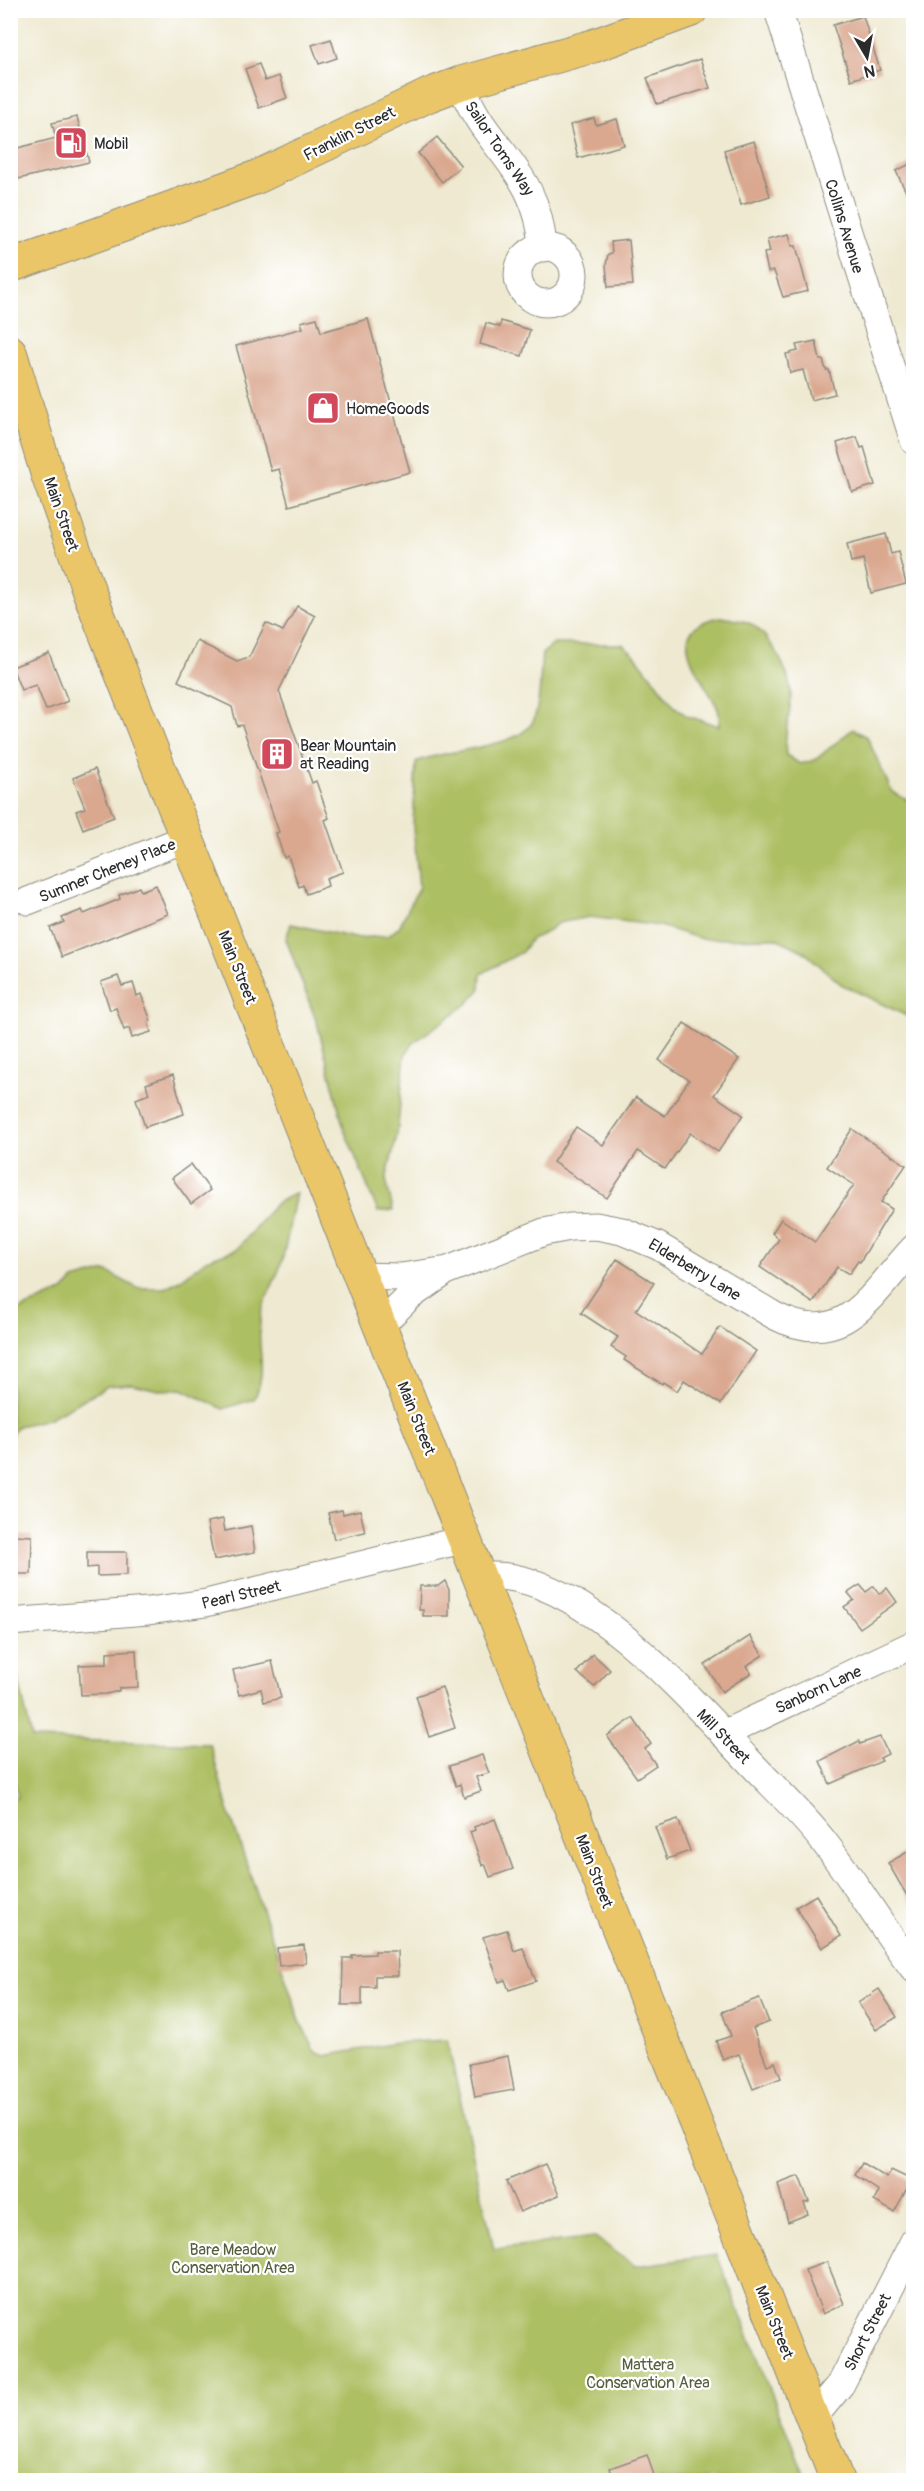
<svg xmlns="http://www.w3.org/2000/svg" width="924" height="2491" viewBox="0 0 924 2491" font-family="Pangolin,sans-serif">
	<style>
		.green { fill: #adbf63; stroke: #6c7547; stroke-width: 1.5 }
		.building { fill: #daa78f }
		.lines { fill: none; stroke-linecap: round; stroke-linejoin: round }
		.minor-casing { stroke: #8c8a7e; stroke-width: 29 }
		.major-casing { stroke: #8c8a7e; stroke-width: 35 }
		.minor { stroke: #fff; stroke-width: 27 }
		.major { stroke: #eac669; stroke-width: 33 }
		.labels { text-anchor: middle; stroke-width: 4.5; stroke-linejoin: round; paint-order: stroke }
		.street-label { font-size: 16px; fill: #2b2b2b; stroke: #fff }
		.poi-label { font-size: 16px; fill: #2b2b2b; stroke: #fff; text-anchor: start }
		.park-label { font-size: 16px; fill: #585f3f; stroke: #fff }
	</style>
	<rect width="100%" height="100%" fill="#fff"/>
	<filter id="ink" filterUnits="userSpaceOnUse"><feTurbulence type="fractalNoise" baseFrequency=".0167" numOctaves="2"/><feDisplacementMap in="SourceGraphic" scale="12" xChannelSelector="R" yChannelSelector="G"/><feConvolveMatrix kernelMatrix="1 2 1 2 8 2 1 2 1" color-interpolation-filters="sRGB"/></filter>
	<filter id="wash" filterUnits="userSpaceOnUse"><feTurbulence type="fractalNoise" baseFrequency=".008" numOctaves="4" result="noise"/><feDisplacementMap in="SourceGraphic" scale="24" xChannelSelector="R" yChannelSelector="G"/><feGaussianBlur stdDeviation="1.35" result="paint"/><feColorMatrix in="noise" values="0 0 0 0 0 0 0 0 0 0 0 0 0 0 0 0 0 1.4 0 .05"/><feComposite in="paint" operator="in"/></filter>
	<g filter="url(#wash)">
		<rect width="100%" height="100%" fill="#eee9d0"/>
		<g class="green">
			<path d="M721,617C730,619 745,620 753,625C771,638 790,671 791,694C791,715 783,733 786,755L800,764L815,760L853,729L867,737L892,792L913,803V1019L841,984L803,951L776,938L702,939L660,926L590,917L558,923L545,933L531,939L522,952L481,974L480,990L467,1004L413,1043L405,1055L397,1135L386,1180L393,1210L378,1212L344,1129L318,1026L286,939L291,924L355,938L388,936L399,927L419,887L413,826L416,762C445,748 522,750 534,719C541,702 540,672 542,654L554,644H622L635,655L674,706L687,716L719,726C719,720 720,712 717,707C702,675 657,628 721,617Z"/>
			<path d="M296,1193C291,1215 288,1239 282,1261C276,1282 262,1300 260,1322C257,1350 268,1372 254,1399L223,1409L182,1389L159,1390L131,1384L108,1386L48,1419L18,1426L11,1435V1317L17,1311L63,1291L74,1280L106,1271L137,1288H164L180,1280L206,1260L237,1249L276,1203Z"/>
			<polygon points="11,1647 32,1739 210,1744 228,1809 300,2021 315,2052 325,2056 396,2043 447,2040 494,2249 595,2237 635,2266 717,2255 806,2480 174,2480 161,2478 160,2480 11,2480 10,1798 18,1797 10,1763"/>
		</g>
		<g id="blocks">
			<g class="building">
				<polygon points="863,16 880,70 851,80 833,25"/>
				<polygon points="331,39 337,58 319,64 312,45"/>
				<polygon points="700,59 710,88 657,104 647,78"/>
				<polygon points="259,64 265,81 279,76 287,98 259,108 245,69"/>
				<polygon points="77,117 89,162 10,181 10,150 56,138 52,123"/>
				<polygon points="594,118 596,125 617,119 624,145 578,158 570,125"/>
				<polygon points="437,137 461,166 442,182 418,153"/>
				<polygon points="754,141 770,196 741,205 724,150"/>
				<polygon points="914,162 914,209 896,171"/>
				<polygon points="789,234 792,246 796,246 808,291 783,297 774,271 768,272 764,253 770,252 767,239"/>
				<polygon points="629,240 633,285 608,287 606,265 608,254 612,253 611,242"/>
				<polygon points="317,318 321,332 368,319 410,472 289,506 279,469 271,471 236,346 303,328 301,322"/>
				<polygon points="501,321 530,330 522,356 480,344 486,323 500,327"/>
				<polygon points="816,341 820,360 823,360 826,370 829,370 835,394 811,400 803,370 790,373 786,354 798,351 796,345"/>
				<polygon points="857,437 861,448 864,447 875,485 852,492 837,443"/>
				<polygon points="886,534 891,554 898,552 906,584 871,593 863,559 851,562 847,544"/>
				<polygon points="297,606 315,616 279,691 312,783 316,781 329,818 325,820 343,872 326,878 328,886 306,894 303,885 299,887 288,856 284,858 276,833 279,832 242,725 237,726 232,707 178,681 197,641 237,661 249,657 266,623 283,631"/>
				<polygon points="49,653 68,701 46,710 36,685 21,690 12,667"/>
				<polygon points="95,769 114,817 83,829 76,811 85,808 73,778"/>
				<polygon points="156,885 168,914 62,957 50,928 64,922 62,918 82,910 84,914 120,899 119,895 139,887 141,891"/>
				<polygon points="118,976 122,986 133,983 137,996 141,994 151,1021 148,1022 151,1032 132,1038 129,1028 124,1030 116,1008 110,1010 101,982"/>
				<polygon points="684,1023 739,1059 714,1095 743,1115 718,1152 690,1133 665,1169 638,1151 607,1198 553,1162 576,1127 603,1145 636,1097 665,1116 689,1080 659,1060"/>
				<polygon points="173,1075 184,1114 145,1127 136,1099 149,1094 146,1084"/>
				<polygon points="852,1129 906,1165 881,1202 892,1209 860,1262 858,1261 849,1274 837,1267 813,1303 760,1267 779,1239 772,1233 781,1219 815,1242 854,1185 827,1167"/>
				<polygon points="191,1164 210,1190 191,1204 172,1178"/>
				<polygon points="617,1259 654,1283 636,1310 702,1354 720,1327 756,1351 721,1404 684,1380 677,1391 663,1382 662,1384 624,1360 626,1357 611,1347 618,1337 581,1313"/>
				<polygon points="342,1510 343,1514 360,1510 365,1532 334,1539 328,1513"/>
				<polygon points="223,1519 225,1531 251,1526 255,1552 214,1560 207,1522"/>
				<polygon points="14,1535 32,1536 31,1574 10,1574 10,1546 14,1546"/>
				<polygon points="87,1552 127,1552 127,1575 97,1576 97,1567 87,1568"/>
				<polygon points="445,1581 449,1590 449,1616 423,1616 423,1610 419,1610 420,1586 438,1586"/>
				<polygon points="860,1585 866,1592 874,1586 879,1594 887,1588 897,1602 860,1628 844,1607 854,1600 848,1593"/>
				<polygon points="750,1636 763,1655 746,1666 751,1673 722,1692 705,1665"/>
				<polygon points="136,1650 138,1687 119,1688 119,1691 106,1694 81,1695 79,1665 107,1664 107,1652"/>
				<polygon points="593,1654 610,1670 594,1687 577,1672"/>
				<polygon points="272,1661 281,1698 264,1702 261,1689 239,1695 233,1670"/>
				<polygon points="442,1687 455,1728 429,1737 416,1696"/>
				<polygon points="633,1718 651,1744 645,1749 656,1765 637,1778 607,1736"/>
				<polygon points="880,1737 888,1754 880,1758 882,1761 830,1784 820,1761 859,1741 860,1744"/>
				<polygon points="482,1755 489,1773 476,1777 481,1791 464,1797 460,1784 456,1786 449,1766"/>
				<polygon points="495,1819 513,1869 490,1877 485,1864 482,1865 470,1832 475,1830 474,1827"/>
				<polygon points="678,1819 690,1851 667,1859 655,1827"/>
				<polygon points="914,1848 914,1908 888,1863"/>
				<polygon points="816,1895 841,1936 822,1948 796,1907"/>
				<polygon points="507,1930 514,1951 523,1948 536,1981 509,1990 505,1980 499,1982 483,1937"/>
				<polygon points="304,1945 306,1963 279,1966 277,1948"/>
				<polygon points="375,1951 397,1951 398,1976 375,1976 375,1987 362,1987 362,2005 342,2005 343,1958 352,1958 352,1955 375,1954"/>
				<polygon points="879,1989 897,2017 876,2030 858,2003"/>
				<polygon points="759,1998 769,2022 753,2028 767,2065 775,2062 781,2078 753,2089 739,2054 723,2060 716,2041 731,2036 722,2012"/>
				<polygon points="508,2056 514,2090 475,2097 469,2064"/>
				<polygon points="862,2163 887,2178 891,2170 912,2180 894,2212 874,2201 879,2191 855,2175"/>
				<polygon points="545,2164 559,2195 520,2212 506,2181"/>
				<polygon points="799,2176 809,2202 804,2203 808,2214 788,2222 778,2184"/>
				<polygon points="827,2262 844,2304 823,2314 805,2270"/>
				<polygon points="647,2455 656,2481 614,2481 610,2468"/>
			</g>
		</g>
	</g>
	<g filter="url(#ink)">
		<use href="#blocks" fill-opacity="0" stroke="#8c8a7e" stroke-width="1.5"/>
		<g class="lines">
			<defs>
				<g id="minor">
					<polyline points="778,10 914,441"/>
					<path d="M461,83C484,150 538,167 543,248"/>
					<circle cx="546" cy="275" r="28"/>
					<polyline points="28,901 187,838"/>
					<path d="M360,1276L401,1277L448,1270L544,1232L570,1227L596,1226L622,1231L658,1246L775,1316C846,1352 873,1291 914,1248"/>
					<polyline points="380,1326 409,1297 442,1274"/>
					<path d="M481,1577C573,1563 688,1697 747,1759C772,1786 801,1812 824,1842C856,1883 882,1928 914,1969"/>
					<polyline points="10,1622 148,1611 206,1603 466,1539"/>
					<polyline points="723,1734 914,1644"/>
					<polyline points="813,2418 841,2384 914,2241"/>
				</g>
				<g id="major">
					<polyline points="10,266 257,177 429,95 461,83 593,46 691,10"/>
					<polyline points="10,352 47,473 90,594 837,2480"/>
				</g>
			</defs>
			<use href="#minor" class="minor-casing"/>
			<use href="#major" class="major-casing"/>
			<use href="#minor" class="minor"/>
			<use href="#major" class="major"/>
		</g>
	</g>
	<defs>
		<symbol id="fuel-square" viewBox="-11 -11 22 22"><rect x="-9" y="-9" width="18" height="18" rx="4" fill="#d1495b" stroke="#fff"/><path d="M-5.5-6h7V0h2V4h1.3V-2.5L3-4.5l.8-.8L6-3V5H2.5V1h-1V6h-7ZM-4.2-4.7v3.2H.2V-4.7Z" fill="#fff"/></symbol>
		<symbol id="shop-square" viewBox="-11 -11 22 22"><rect x="-9" y="-9" width="18" height="18" rx="4" fill="#d1495b" stroke="#fff"/><path d="M-5-2.5h2.3a2.7 3.5 0 0 1 5.4 0H5L5.5 6h-11ZM-1.5-2.5h3a1.5 2.3 0 0 0-3 0Z" fill="#fff"/></symbol>
		<symbol id="building-square" viewBox="-11 -11 22 22"><rect x="-9" y="-9" width="18" height="18" rx="4" fill="#d1495b" stroke="#fff"/><path d="M-4-6H4V6H1V3H-1V6H-4ZM-2.5-4.3h1.7v1.8h-1.7ZM.8-4.3h1.7v1.8H.8ZM-2.5-1h1.7V.8h-1.7ZM.8-1h1.7V.8H.8Z" fill="#fff"/></symbol>
	</defs>
	<g fill-rule="evenodd">
		<use href="#fuel-square" x="52" y="124" width="38" height="38"/>
		<use href="#shop-square" x="304" y="389" width="38" height="38"/>
		<use href="#building-square" x="258" y="735" width="38" height="38"/>
	</g>
	<g class="labels">
		<g class="street-label">
			<text transform="translate(349 133) rotate(-27)" y="6">Franklin Street</text>
			<text transform="translate(500 148) rotate(56)" y="6">Sailor Toms Way</text>
			<text transform="translate(845 226) rotate(73)" y="6">Collins Avenue</text>
			<text transform="translate(62 514) rotate(71)" y="6">Main Street</text>
			<text transform="translate(107 870) rotate(-22)" y="6">Sumner Cheney Place</text>
			<text transform="translate(238 967) rotate(68)" y="6">Main Street</text>
			<text transform="translate(695 1269) rotate(31)" y="6">Elderberry Lane</text>
			<text transform="translate(417 1418) rotate(68)" y="6">Main Street</text>
			<text transform="translate(241 1594) rotate(-13)" y="6">Pearl Street</text>
			<text transform="translate(818 1689) rotate(-25)" y="6">Sanborn Lane</text>
			<text transform="translate(724 1736) rotate(46)" y="6">Mill Street</text>
			<text transform="translate(595 1871) rotate(69)" y="6">Main Street</text>
			<text transform="translate(775 2322) rotate(68)" y="6">Main Street</text>
			<text transform="translate(867 2332) rotate(-63)" y="6">Short Street</text>
		</g>
		<g class="poi-label">
			<text x="94" y="149">Mobil</text>
			<text x="346" y="414">HomeGoods</text>
			<text x="300" y="751">Bear Mountain<tspan x="300" dy="18">at Reading</tspan></text>
		</g>
		<g class="park-label">
			<text x="233" y="2255">Bare Meadow<tspan x="233" dy="18">Conservation Area</tspan></text>
			<text x="648" y="2370">Mattera<tspan x="648" dy="18">Conservation Area</tspan></text>
		</g>
	</g>
	<rect width="924" height="2491" fill="none" stroke="#fff" stroke-width="36"/>
	<g transform="translate(867 57) rotate(170)" stroke="#ffffff" stroke-width="4.5" paint-order="stroke">
	<path d="M0-4.5L10 22L0 15L-10 22Z" fill="#2b2b2b"/>
	<text y="-9" font-size="16" font-weight="bold" text-anchor="middle" fill="#2b2b2b">N</text>
	</g>
</svg>
